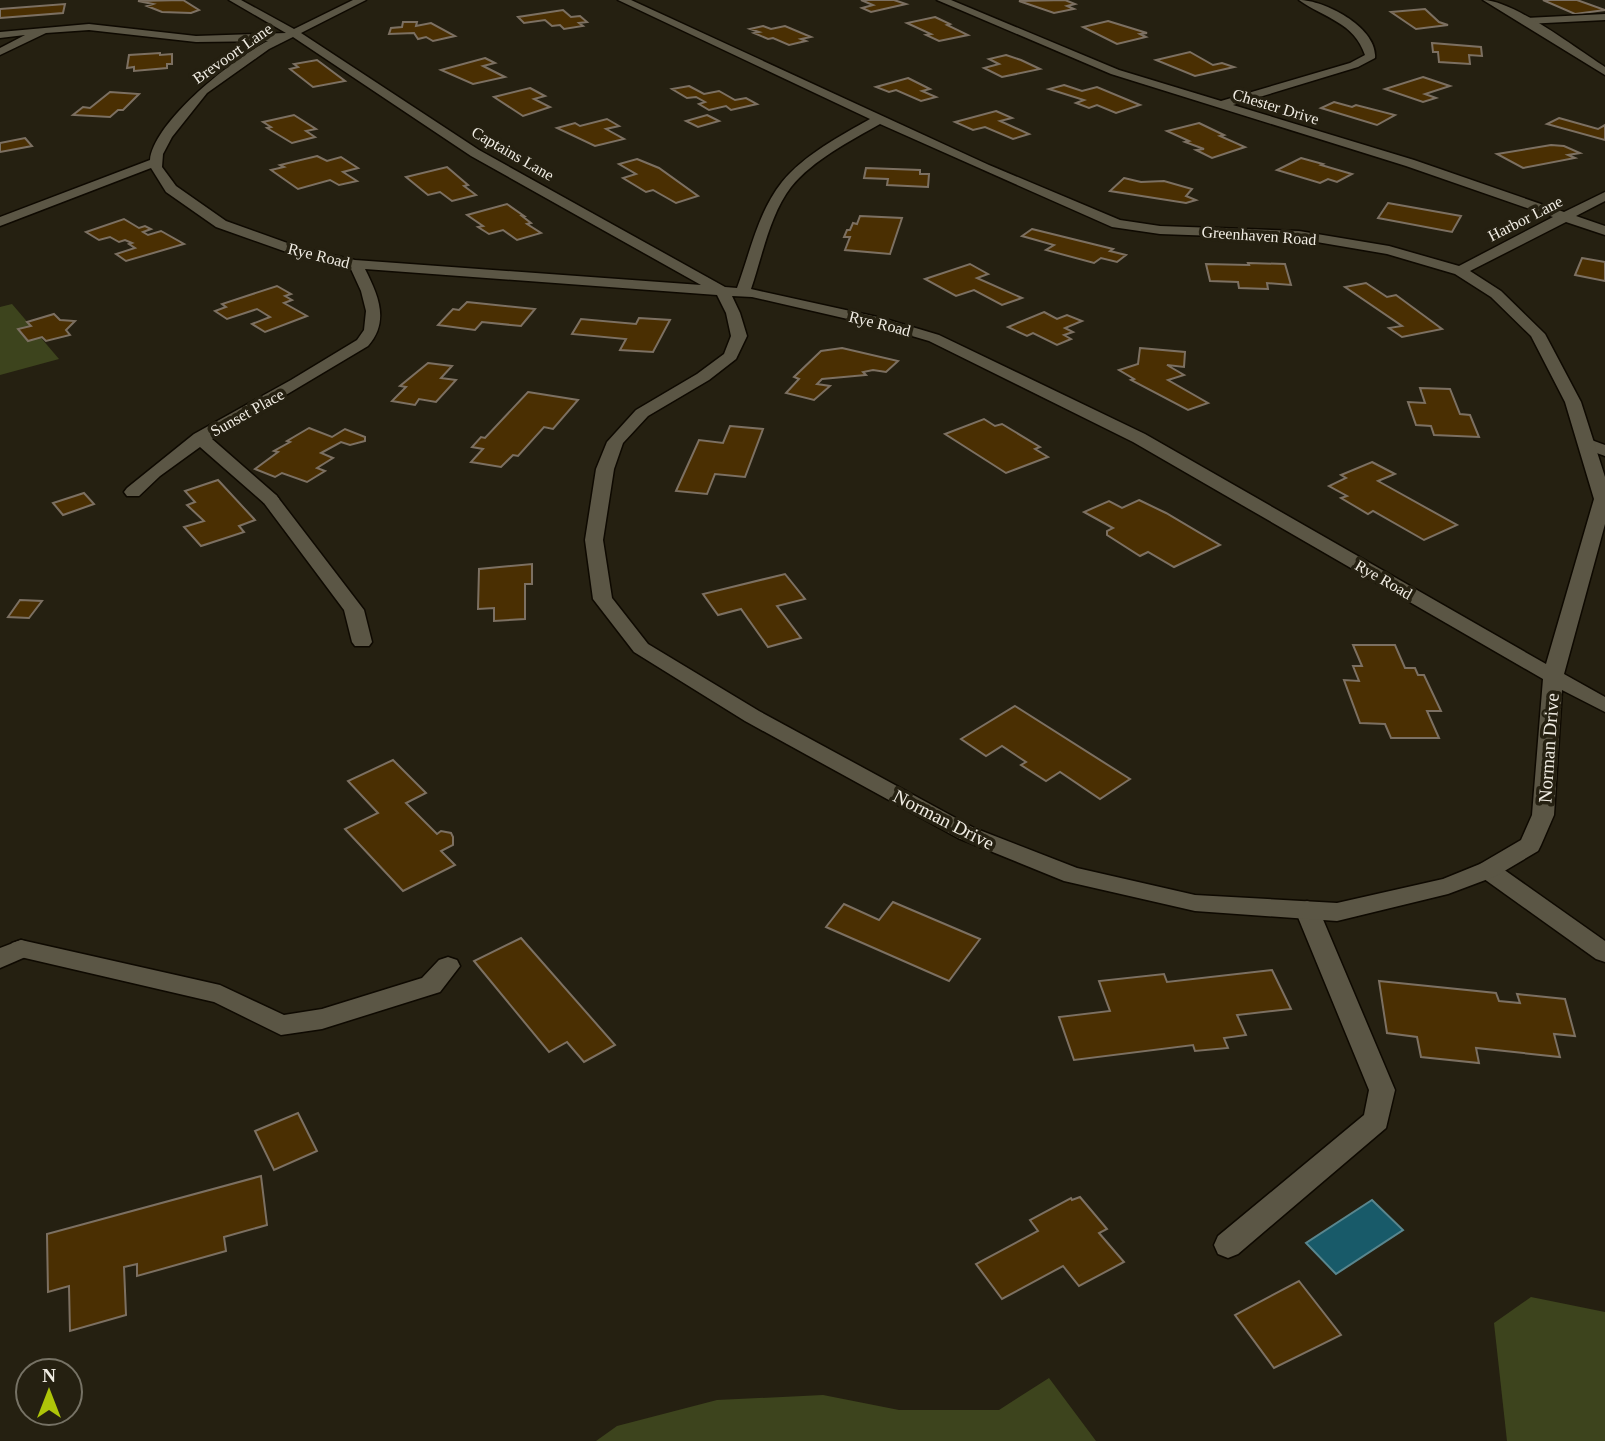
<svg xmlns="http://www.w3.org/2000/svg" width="1605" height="1441" viewBox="0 0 1605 1441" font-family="'Times New Roman',serif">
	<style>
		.green { fill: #3d441d }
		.water { fill: #185a69; stroke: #59868e; stroke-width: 2 }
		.building { fill: #4a2f02; stroke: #7c7062; stroke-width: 2 }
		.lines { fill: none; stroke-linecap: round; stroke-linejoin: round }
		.lane-casing { stroke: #0e0901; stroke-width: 3 }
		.street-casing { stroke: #0e0901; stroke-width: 3 }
		.lane { fill: #5b5645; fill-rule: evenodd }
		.street { fill: #5b5645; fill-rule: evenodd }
		.labels { text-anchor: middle; stroke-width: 7; stroke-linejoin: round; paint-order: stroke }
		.far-street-label { font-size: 16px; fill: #f0ece3; stroke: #252011 }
		.street-label { font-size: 19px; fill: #f0ece3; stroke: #252011 }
	</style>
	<rect width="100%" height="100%" fill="#252011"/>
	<g class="green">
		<polygon points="12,304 59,359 0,375 0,307"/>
		<polygon points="1531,1297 1605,1312 1605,1441 1507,1441 1494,1323"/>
		<polygon points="1049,1378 1096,1441 596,1441 617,1426 717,1400 823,1395 899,1410 999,1410"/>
	</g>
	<polygon class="water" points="1372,1200 1403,1230 1336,1274 1306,1243"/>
	<g class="building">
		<polygon points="183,0 199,10 191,13 162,12 147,6 153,4 138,1"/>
		<polygon points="861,0 894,0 906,4 871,12 862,8 873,5"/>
		<polygon points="1065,0 1075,4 1067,6 1074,9 1054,13 1019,1"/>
		<polygon points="1543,0 1577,0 1605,10 1575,14"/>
		<polygon points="65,4 63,13 0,18 0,9"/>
		<polygon points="1425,9 1439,22 1448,25 1416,29 1391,12"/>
		<polygon points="563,10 571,17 580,16 587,22 579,23 583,26 564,29 560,25 552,26 545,20 524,23 518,17"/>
		<polygon points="935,17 950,24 947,25 968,35 939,41 926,35 931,34 907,23"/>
		<polygon points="1108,21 1147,33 1140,34 1146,37 1117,44 1083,27"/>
		<polygon points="403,22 417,22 416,26 431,23 455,36 433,41 426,37 418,39 414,33 389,34 391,28 402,27"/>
		<polygon points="763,26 771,29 785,26 811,37 801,39 806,41 789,45 773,38 768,39 754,33 759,32 750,29"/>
		<polygon points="1432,43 1481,47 1482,56 1469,55 1470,64 1439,62 1438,52 1433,52"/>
		<polygon points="1190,52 1213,65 1222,63 1234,67 1195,76 1156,60"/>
		<polygon points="160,53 160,55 172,54 172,64 167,64 167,68 134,71 134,67 127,68 129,55"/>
		<polygon points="1006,55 1021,60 1040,69 1002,77 984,68 999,64 989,59"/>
		<polygon points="485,58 495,63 483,66 505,77 473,84 441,70"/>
		<polygon points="317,60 345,81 313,87 290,69 298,67 294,64"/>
		<polygon points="1423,77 1450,86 1425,94 1436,98 1423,102 1385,89"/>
		<polygon points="908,78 930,89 922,91 936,97 921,101 896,90 889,92 876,87"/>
		<polygon points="1064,85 1082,91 1097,87 1140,105 1116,113 1097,105 1089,108 1076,103 1084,100 1049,89"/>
		<polygon points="689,86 704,94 719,91 735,100 746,98 757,104 731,110 726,106 709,110 699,104 705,102 696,97 687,98 672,89"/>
		<polygon points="530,88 545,96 534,99 550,107 523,116 494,97"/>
		<polygon points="110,92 139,94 123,110 118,110 110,117 73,115 83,107 90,108"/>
		<polygon points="1334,102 1352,107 1356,105 1395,115 1377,125 1321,108"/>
		<polygon points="996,111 1012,118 1000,121 1029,134 1013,139 985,127 973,130 955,122"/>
		<polygon points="294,115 316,129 306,131 315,137 292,143 267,128 271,127 263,122"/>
		<polygon points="707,115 719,121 698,127 686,121"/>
		<polygon points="1559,118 1598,129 1605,125 1605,140 1547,124"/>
		<polygon points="607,119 619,126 606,129 624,139 595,146 557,128 575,123 580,126"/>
		<polygon points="1199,123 1224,135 1220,136 1245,147 1212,158 1196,150 1204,149 1185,142 1189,141 1167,131"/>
		<polygon points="25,138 32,146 0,152 0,143"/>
		<polygon points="1551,145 1564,146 1580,153 1568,155 1575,158 1523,168 1497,154"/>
		<polygon points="317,156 327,161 341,157 358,168 343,172 357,181 339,185 330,180 298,189 271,170 284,167 280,165"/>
		<polygon points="1301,158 1323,164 1321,165 1352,174 1337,182 1328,179 1320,183 1277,170"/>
		<polygon points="637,159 659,168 698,196 676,203 653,190 646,192 623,178 636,174 619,164"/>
		<polygon points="447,167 468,185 464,186 476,195 452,201 440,192 428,195 406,177"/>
		<polygon points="866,168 920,170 920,174 929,174 928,187 887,185 888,179 864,178"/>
		<polygon points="1124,178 1141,182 1164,181 1192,189 1186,196 1196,200 1186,203 1110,191"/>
		<polygon points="1388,203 1461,216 1452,232 1378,218"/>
		<polygon points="507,204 524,216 522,216 531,223 527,224 541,233 517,240 503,230 489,234 478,227 483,226 467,215"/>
		<polygon points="860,216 902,218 890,254 845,250 850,237 844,237 847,230 850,230 853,223 857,224"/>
		<polygon points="124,219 139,228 145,226 151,229 143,232 148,235 161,231 184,244 126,261 116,254 135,248 129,244 132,243 125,240 119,242 110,237 99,240 86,232"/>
		<polygon points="1032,229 1113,249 1110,251 1126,255 1117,262 1101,258 1094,263 1046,250 1054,245 1022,236"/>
		<polygon points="1582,258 1605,262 1605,281 1575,275"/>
		<polygon points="1248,263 1285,264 1291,285 1267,283 1268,289 1239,288 1238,282 1210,281 1206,264 1249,265"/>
		<polygon points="970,264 988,274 977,278 1022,298 1002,305 974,290 956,296 925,279"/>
		<polygon points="1366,283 1387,297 1396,295 1442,329 1402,337 1389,328 1402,326 1345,287"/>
		<polygon points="277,286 291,294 285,296 292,300 284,303 307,316 265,332 252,324 270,317 257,309 227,319 215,311 226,307 222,304"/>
		<polygon points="467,302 535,309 521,326 482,322 475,330 438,325 453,309 459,310"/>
		<polygon points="1044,312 1057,319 1067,315 1082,321 1065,328 1073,332 1064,335 1071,339 1057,345 1033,333 1027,336 1008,327"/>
		<polygon points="54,314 60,320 75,321 66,330 70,335 46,341 42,337 28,341 18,329 31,326 27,322"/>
		<polygon points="639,318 670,320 653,352 620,350 626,339 572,334 581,319 636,324"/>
		<polygon points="842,348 898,361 886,372 873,370 863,372 866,375 822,379 817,384 830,386 814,400 786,393 799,379 794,377 821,351"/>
		<polygon points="1140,348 1185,352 1184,367 1167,365 1184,375 1168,380 1208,403 1188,410 1131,380 1134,379 1119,370 1138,364"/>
		<polygon points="428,363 452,366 441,378 456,380 436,402 419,399 415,405 392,401 406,387 400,386"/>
		<polygon points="1420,388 1450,389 1460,414 1470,415 1479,437 1434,435 1431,426 1416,425 1408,402 1425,403"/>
		<polygon points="528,392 578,400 553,429 544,427 518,456 513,455 501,467 471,462 483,449 472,447 481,437 485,438"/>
		<polygon points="984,419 995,426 1002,424 1040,447 1035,449 1048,457 1006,473 945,434"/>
		<polygon points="730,426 763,429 745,477 715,474 707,494 676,491 699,440 723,443"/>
		<polygon points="309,428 332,437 345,429 365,437 365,441 350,445 341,442 321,453 333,458 317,468 325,471 307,482 282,473 275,477 255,469 278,452 274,451 290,442 287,441"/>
		<polygon points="1372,462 1395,474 1378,481 1457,525 1424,540 1373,511 1368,514 1341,498 1347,496 1329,486 1346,478 1341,475"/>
		<polygon points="218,480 255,520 239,526 244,532 201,546 184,527 204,521 187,505 195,502 185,491"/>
		<polygon points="84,493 94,504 63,515 53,503"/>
		<polygon points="1139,500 1166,513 1220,545 1174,567 1148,552 1140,556 1107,535 1107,531 1113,528 1084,512 1109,501 1122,508"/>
		<polygon points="532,564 532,584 525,584 525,619 494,621 494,608 478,609 479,569"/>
		<polygon points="785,574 805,599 777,606 801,638 768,647 741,609 718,615 703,594"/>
		<polygon points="20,600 42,601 29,618 8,617"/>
		<polygon points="1353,645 1395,645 1405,668 1415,668 1418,675 1424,675 1441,711 1427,711 1439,738 1391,738 1385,724 1360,723 1344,680 1359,681 1353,666 1362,666"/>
		<polygon points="1015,706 1130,779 1100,799 1060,772 1046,781 1021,765 1026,762 1002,746 986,756 961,739"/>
		<polygon points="393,760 426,793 406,803 437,834 441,831 451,833 453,837 453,845 441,851 455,865 403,891 345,829 378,813 348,781"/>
		<polygon points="893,902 980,939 949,981 826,927 844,904 879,920"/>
		<polygon points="521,938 615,1045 584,1062 567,1042 549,1052 474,961"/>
		<polygon points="1272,970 1291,1009 1237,1015 1246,1035 1224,1038 1228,1048 1195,1051 1193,1045 1074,1060 1059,1017 1110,1011 1099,981 1164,974 1167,982"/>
		<polygon points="1379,981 1496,993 1499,1001 1520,1003 1517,994 1565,999 1575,1036 1554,1034 1560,1057 1476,1048 1479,1063 1421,1057 1417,1037 1387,1033"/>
		<polygon points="298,1113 317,1151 274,1170 255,1131"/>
		<polygon points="261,1176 267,1225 224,1237 226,1251 137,1276 137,1264 124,1267 126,1315 70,1331 69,1286 48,1292 47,1234"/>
		<polygon points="1080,1197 1107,1229 1099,1233 1124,1262 1079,1286 1063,1266 1002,1299 976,1264 1038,1231 1030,1220 1071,1198 1072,1200"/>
		<polygon points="1299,1281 1341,1335 1274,1368 1235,1315"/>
	</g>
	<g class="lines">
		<defs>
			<g id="lane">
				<polygon points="1605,14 1605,20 1526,24 1521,21 1526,18"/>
				<polygon points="1586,438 1605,445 1605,456 1580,447 1578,443"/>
				<polygon points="270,494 276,495 364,610 372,642 369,646 355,646 352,642 344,610 261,499"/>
				<polygon points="1488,862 1496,864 1605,941 1605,962 1596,959 1480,876 1476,870 1480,864"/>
				<polygon points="1307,901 1315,904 1319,910 1395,1090 1386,1128 1238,1254 1228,1258 1218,1254 1214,1245 1218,1236 1364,1115 1369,1090 1295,910 1299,904"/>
				<polygon points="21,940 220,985 284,1015 322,1009 422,978 439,960 448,957 457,960 460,966 440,992 322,1029 281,1035 214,1002 12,955 9,949 12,943"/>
			</g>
			<g id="street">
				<path d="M229,0H241L294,29L353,0H366L301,33L479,150L725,287L737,288C750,253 758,212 782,182C804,155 840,136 870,119L618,0H631L989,165L1120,220L1160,226L1299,231L1389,246L1459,266L1553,217L1406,166L1111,74L937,0H951L1119,70L1221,101L1350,63L1365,55C1354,22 1324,18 1299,0C1325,0 1378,28 1375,58L1358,67L1233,105L1414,160L1564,212L1605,192V201L1576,216L1605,226V235L1566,222L1470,271L1501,291L1545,334L1581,402L1605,477V524L1564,674L1605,697V712L1562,690L1554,815L1541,845L1538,851L1496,876L1448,894L1337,921L1195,911L1064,881L958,838L745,721L634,652L593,599L585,540L596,469L607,442L636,410L697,374L724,354L731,336L726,313L717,295L365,269C378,295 390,321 368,346L212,439L276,495L279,499L276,503H264L200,447L160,476L139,496H127L124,492L127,488L194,434L291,380L357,340L364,330L366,311L361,291L350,267L295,255L216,227L166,192L151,168L0,226V217L150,160C154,121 235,57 268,41L196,42L89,30L46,33L0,55V48L25,35L0,38V32L89,24L196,36L286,33ZM293,37L471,156L701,285L355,260L304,249L226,221L176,186L162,167L163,154L172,137L207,93L269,49ZM880,124L1112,227L1160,234L1299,239L1387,254L1455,274L1491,297L1531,336L1565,402L1594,499L1546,664L1145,434L939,335L882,318L751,289C762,257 770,214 791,187C813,160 850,141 880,124ZM732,296L752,297L878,326L929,341L1133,442L1543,679L1532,815L1521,840L1480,864L1443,879L1337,903L1195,895L1077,868L974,828L759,711L648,644L612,598L603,540L614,469L623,443L648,416L709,380L736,359L747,336L740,313Z"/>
				<path d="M1483,0C1513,0 1577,49 1605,67V75Z"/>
				<polygon points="21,940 30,943 33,949 30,955 0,968 0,948"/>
			</g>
		</defs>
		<use href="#lane" class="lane-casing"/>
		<use href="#street" class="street-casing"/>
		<use href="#lane" class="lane"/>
		<use href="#street" class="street"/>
	</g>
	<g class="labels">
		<g class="far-street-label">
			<text transform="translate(232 53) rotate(-35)" y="6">Brevoort Lane</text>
			<text transform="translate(1276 106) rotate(17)" y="6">Chester Drive</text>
			<text transform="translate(513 153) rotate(30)" y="6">Captains Lane</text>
			<text transform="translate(1525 218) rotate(-27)" y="6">Harbor Lane</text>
			<text transform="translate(1259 235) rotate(4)" y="6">Greenhaven Road</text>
			<text transform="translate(319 255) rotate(14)" y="6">Rye Road</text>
			<text transform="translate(880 323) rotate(14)" y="6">Rye Road</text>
			<text transform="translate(247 412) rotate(-29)" y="6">Sunset Place</text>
			<text transform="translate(1384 579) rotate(30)" y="6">Rye Road</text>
		</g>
		<g class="street-label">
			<text transform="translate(1548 748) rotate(-86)" y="7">Norman Drive</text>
			<text transform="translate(944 819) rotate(27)" y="7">Norman Drive</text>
		</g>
	</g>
	<g transform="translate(49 1392)"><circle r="33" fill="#252011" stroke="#767265" stroke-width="2"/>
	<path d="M0-5L12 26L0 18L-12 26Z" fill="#aec509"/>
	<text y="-10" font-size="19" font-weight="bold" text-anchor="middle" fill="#f0ece3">N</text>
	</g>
</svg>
